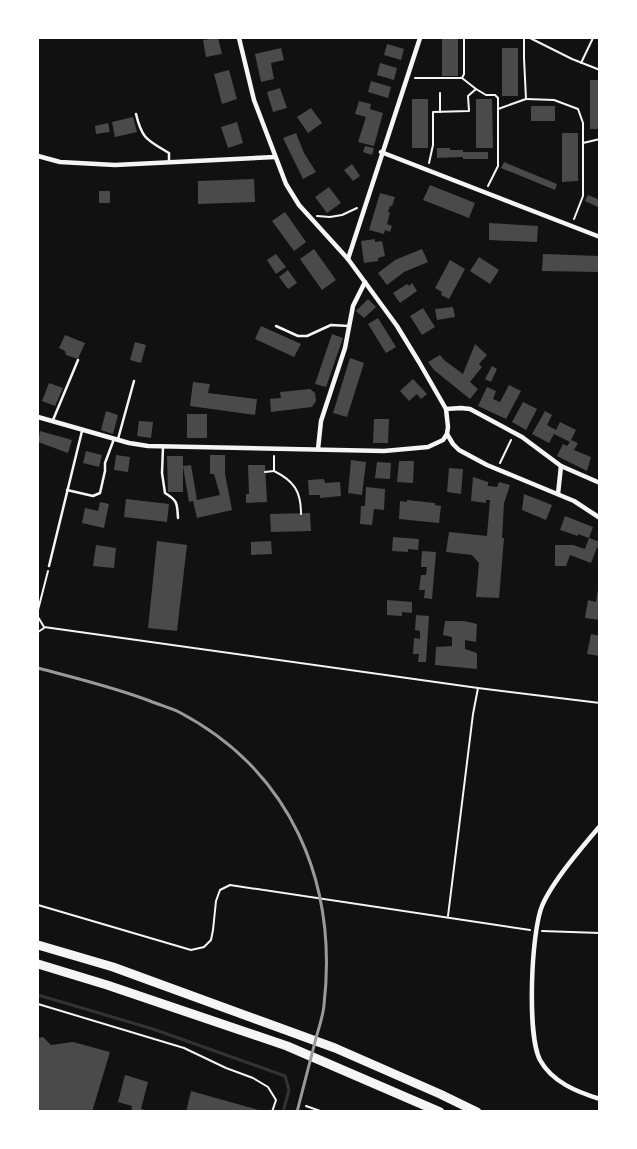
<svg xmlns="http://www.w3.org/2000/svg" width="637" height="1149" viewBox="0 0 637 1149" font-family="Karla,sans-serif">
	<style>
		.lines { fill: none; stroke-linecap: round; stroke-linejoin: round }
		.stream { stroke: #333; stroke-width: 3 }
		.building { fill: #4a4a4a }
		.path { stroke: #f5f5f5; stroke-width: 2 }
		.service { stroke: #f5f5f5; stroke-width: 2.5 }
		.minor { stroke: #f5f5f5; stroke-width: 4.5 }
		.motorway { stroke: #f5f5f5; stroke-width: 9 }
		.rail { stroke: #9a9a9a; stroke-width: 3 }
	</style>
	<rect width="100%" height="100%" fill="#111"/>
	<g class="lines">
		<polyline class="stream" points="38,995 153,1029 285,1076 289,1090 283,1112"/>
	</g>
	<g class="building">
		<polygon points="218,38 222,54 206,57 203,40"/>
		<rect x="442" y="38" width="16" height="38"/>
		<polygon points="387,44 404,49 401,60 384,55"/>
		<polygon points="281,48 284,60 271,63 274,79 261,82 255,54"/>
		<rect x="502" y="48" width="16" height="48"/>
		<polygon points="380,63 397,68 394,80 377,75"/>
		<polygon points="229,70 237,99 222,104 214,74"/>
		<rect x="590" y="80" width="10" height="49"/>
		<polygon points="371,81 391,87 388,98 368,92"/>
		<polygon points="280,88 287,108 273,112 267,92"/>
		<rect x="412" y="99" width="16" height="49"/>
		<polygon points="476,99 492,99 493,148 476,148"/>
		<polygon points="359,101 371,104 370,109 383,113 374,146 358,142 366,117 355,114"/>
		<rect x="531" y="106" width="24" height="15"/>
		<polygon points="311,108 322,123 308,133 297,117"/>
		<polygon points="133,117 137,132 115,137 112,122"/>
		<polygon points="237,122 243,143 228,148 221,127"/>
		<polygon points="108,123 110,132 96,134 95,126"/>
		<polygon points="296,133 304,153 316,172 303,179 283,138"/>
		<polygon points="562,133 578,133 578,181 562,182"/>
		<polygon points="365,146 374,148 372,155 363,152"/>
		<polygon points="437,148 450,148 450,150 463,150 463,152 488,152 488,159 463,159 463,157 437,158"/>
		<polygon points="504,162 557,184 555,190 501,168"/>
		<polygon points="352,164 360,176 353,181 344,170"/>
		<polygon points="254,179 255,202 198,204 198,181"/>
		<polygon points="430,185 475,203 469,218 423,200"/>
		<polygon points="329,187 341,203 327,213 315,197"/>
		<rect x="99" y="191" width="11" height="12"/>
		<polygon points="380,193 395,197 392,206 390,206 388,212 390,213 387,224 392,226 390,232 385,230 384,234 369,230"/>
		<polygon points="588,195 600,200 600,208 585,201"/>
		<polygon points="285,212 306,242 294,251 272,221"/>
		<polygon points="489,223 538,226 537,242 489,240"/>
		<polygon points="375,239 375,242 382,241 385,256 378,258 378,261 364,263 361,241"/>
		<polygon points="314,249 336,280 322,290 300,259"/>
		<polygon points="422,249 428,262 404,272 387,285 378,273 395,260"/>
		<polygon points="276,254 286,267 276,274 267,260"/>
		<polygon points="543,254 600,256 600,272 542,271"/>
		<polygon points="479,257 499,270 490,284 470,271"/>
		<polygon points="450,260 465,269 449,299 441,295 442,292 435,288"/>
		<polygon points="288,270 297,283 288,289 279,277"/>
		<polygon points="412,283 417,291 400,303 393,293 407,284 409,286"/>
		<polygon points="368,299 376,307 364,318 356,311"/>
		<polygon points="453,307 455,317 437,320 435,309"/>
		<polygon points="423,308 435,327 422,335 410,316"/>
		<polygon points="378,318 396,347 386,353 368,324"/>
		<polygon points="261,326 301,344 294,357 255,339"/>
		<polygon points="332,334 343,338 326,387 315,384"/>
		<polygon points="65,335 85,343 78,359 66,355 65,351 59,348"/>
		<polygon points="135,342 146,345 141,363 130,360"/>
		<polygon points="475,344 487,355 479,364 482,367 470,382 478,389 470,399 434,370 428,362 440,355 444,360 463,374"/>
		<polygon points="350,358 364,363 347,417 333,413"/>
		<polygon points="492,366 497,369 491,382 485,379"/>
		<polygon points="413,379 427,394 421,399 417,394 409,401 400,391"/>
		<polygon points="193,382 210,384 208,393 257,399 255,415 190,406"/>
		<polygon points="49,383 63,388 55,406 42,401"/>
		<polygon points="509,385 521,391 506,419 478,406 487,387 496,391 493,399 500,402"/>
		<polygon points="310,389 315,393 316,401 312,407 271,412 270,399 281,398 280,392"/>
		<polygon points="523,402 537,409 526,430 512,422"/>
		<polygon points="106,411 118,415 113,434 101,430"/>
		<polygon points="545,411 552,415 547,425 556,430 560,422 576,430 571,440 578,443 574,450 591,457 587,471 557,456 563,444 567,446 570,442 554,434 549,443 532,434"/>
		<rect x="187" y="414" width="20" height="24"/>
		<polygon points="374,419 389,419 388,443 373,443"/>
		<polygon points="139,421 153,422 151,438 137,436"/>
		<polygon points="40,431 72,440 68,453 38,442"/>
		<polygon points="86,451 102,455 99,467 83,463"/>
		<polygon points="116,455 130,457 128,472 114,470"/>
		<polygon points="210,455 225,455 225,474 232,510 197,518 193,501 189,502 183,466 191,465 197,500 220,495 214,474 210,474"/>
		<polygon points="167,456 183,456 183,492 168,492"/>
		<polygon points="351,460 366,462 362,495 348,493"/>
		<polygon points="399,461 414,461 413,483 397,482"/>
		<polygon points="377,462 391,463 390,479 375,478"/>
		<polygon points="248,465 265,465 267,502 246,503 246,494 249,494"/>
		<polygon points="449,468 463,469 461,494 447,492"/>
		<polygon points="473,477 488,482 488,486 497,487 499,482 510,485 504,503 502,538 504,538 499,598 476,597 479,563 472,555 446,552 449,532 487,536 490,500 486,500 486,503 471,501"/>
		<polygon points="324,479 325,483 340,482 341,496 320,498 320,495 309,495 308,480"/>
		<polygon points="366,487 385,489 384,510 374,509 372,525 360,524 361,506 365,506"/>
		<polygon points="524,494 552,505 546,520 522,510"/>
		<polygon points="126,499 169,504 167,522 124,517"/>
		<polygon points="407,500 435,503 435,505 441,506 439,523 399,519 400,501 407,502"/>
		<polygon points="100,502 109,504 104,528 82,523 85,508 98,511"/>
		<polygon points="310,513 311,531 271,532 270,514"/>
		<polygon points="565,516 593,527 589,538 578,534 578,536 560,530"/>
		<polygon points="393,537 419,539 418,550 408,549 408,552 392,551"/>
		<polygon points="589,538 600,542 600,550 597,547 591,563 570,555 566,566 555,566 555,545 573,545 585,549"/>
		<polygon points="157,541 187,545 177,631 148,628"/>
		<polygon points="271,541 272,554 251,555 251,542"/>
		<polygon points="96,545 116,548 114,568 93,566"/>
		<polygon points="422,551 436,552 432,599 424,598 425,590 419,590 421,575 426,575 427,567 421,567"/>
		<polygon points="598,589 600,620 585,618 588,600 596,602"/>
		<polygon points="387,600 412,602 412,613 402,612 402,616 387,615"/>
		<polygon points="416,615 429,616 426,662 418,662 419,654 413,654 414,638 420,639 420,631 415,630"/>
		<polygon points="445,621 464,621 477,624 476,642 465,640 465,649 477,653 477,669 435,665 436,647 452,646 452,637 443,635"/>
		<polygon points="591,634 600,636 600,656 587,654"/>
		<polygon points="43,1037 51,1045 73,1042 110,1052 92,1112 38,1112 38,1038"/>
		<polygon points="125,1075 148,1082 141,1109 146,1110 145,1112 131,1112 132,1106 118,1102"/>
		<polygon points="191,1091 262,1111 262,1112 186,1112"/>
	</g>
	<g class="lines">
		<g class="path">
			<polyline points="530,38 572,59 600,70"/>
			<polyline points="581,63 593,38"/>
			<polyline points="415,78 462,78 476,89"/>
			<polyline points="462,78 464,74 464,38"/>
			<polyline points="440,93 440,112"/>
			<polyline points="526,99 554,100 578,109 583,123 583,196 574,219"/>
			<polyline points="498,109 526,99 524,58 524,38"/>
			<polyline points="583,143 600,139"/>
			<polyline points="429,163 433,145 433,112 469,111 468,96 476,89 486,95 495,95 498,98 498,166 488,186"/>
			<polyline points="317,216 330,217 342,215 357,208"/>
			<path d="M274,456V471C294,481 301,491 301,514"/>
			<polyline points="500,463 511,440"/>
			<polyline points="265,472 274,471"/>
			<polyline points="38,610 48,571"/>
			<polyline points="38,617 44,627 478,688 600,703"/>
			<polyline points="38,632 44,628"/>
			<polyline points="38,905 191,950 204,947 211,940 213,930 216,901 220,890 230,885 530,930"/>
			<polyline points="448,916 473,714 478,688"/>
			<polyline points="542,931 600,933"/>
			<polyline points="38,1004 184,1048 226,1068 253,1078 268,1087 276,1100 272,1112"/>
			<polyline points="306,1106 323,1112"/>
		</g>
		<g class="service">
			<path d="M136,114C142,139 147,140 169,153V162"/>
			<polyline points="276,326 298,336 307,336 331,325 349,326"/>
			<polyline points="53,420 78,360"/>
			<polyline points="118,439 134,381"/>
			<path d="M163,447L162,473L165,493C178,501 177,503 178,518"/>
			<polyline points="67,490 93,496 100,493 105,471 105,463 114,439"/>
			<polyline points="49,566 82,431"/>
		</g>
		<g class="minor">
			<polyline points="239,38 254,100 286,184 299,205 348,259 397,326 419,362 446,409 448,427 447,434 453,444 459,450 487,465 574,501 600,518"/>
			<polyline points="381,152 600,237"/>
			<polyline points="38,156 60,162 115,165 275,157"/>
			<polyline points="348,259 420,38"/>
			<polyline points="446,409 461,408 470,409 522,437 561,466 600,483"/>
			<polyline points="38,417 129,443 148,446 384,451 428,447 443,440 447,434"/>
			<polyline points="318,449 321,421 345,348 353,306 365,282"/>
			<polyline points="558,494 561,466"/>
			<path d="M600,826C582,847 552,882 542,906C531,933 527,1035 540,1060C552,1082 577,1092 600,1099"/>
		</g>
		<g class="motorway">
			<polyline points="38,945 113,967 335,1048 440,1094 477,1112"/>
			<polyline points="38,964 107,985 287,1046 440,1112"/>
		</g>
		<path class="rail" d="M38,668C75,678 114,687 150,701C160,705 170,708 179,712C291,771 338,882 324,1005C323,1017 318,1030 315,1042C309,1065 303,1088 297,1112"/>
	</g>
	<rect width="637" height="1149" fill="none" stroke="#ffffff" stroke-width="78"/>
</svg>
